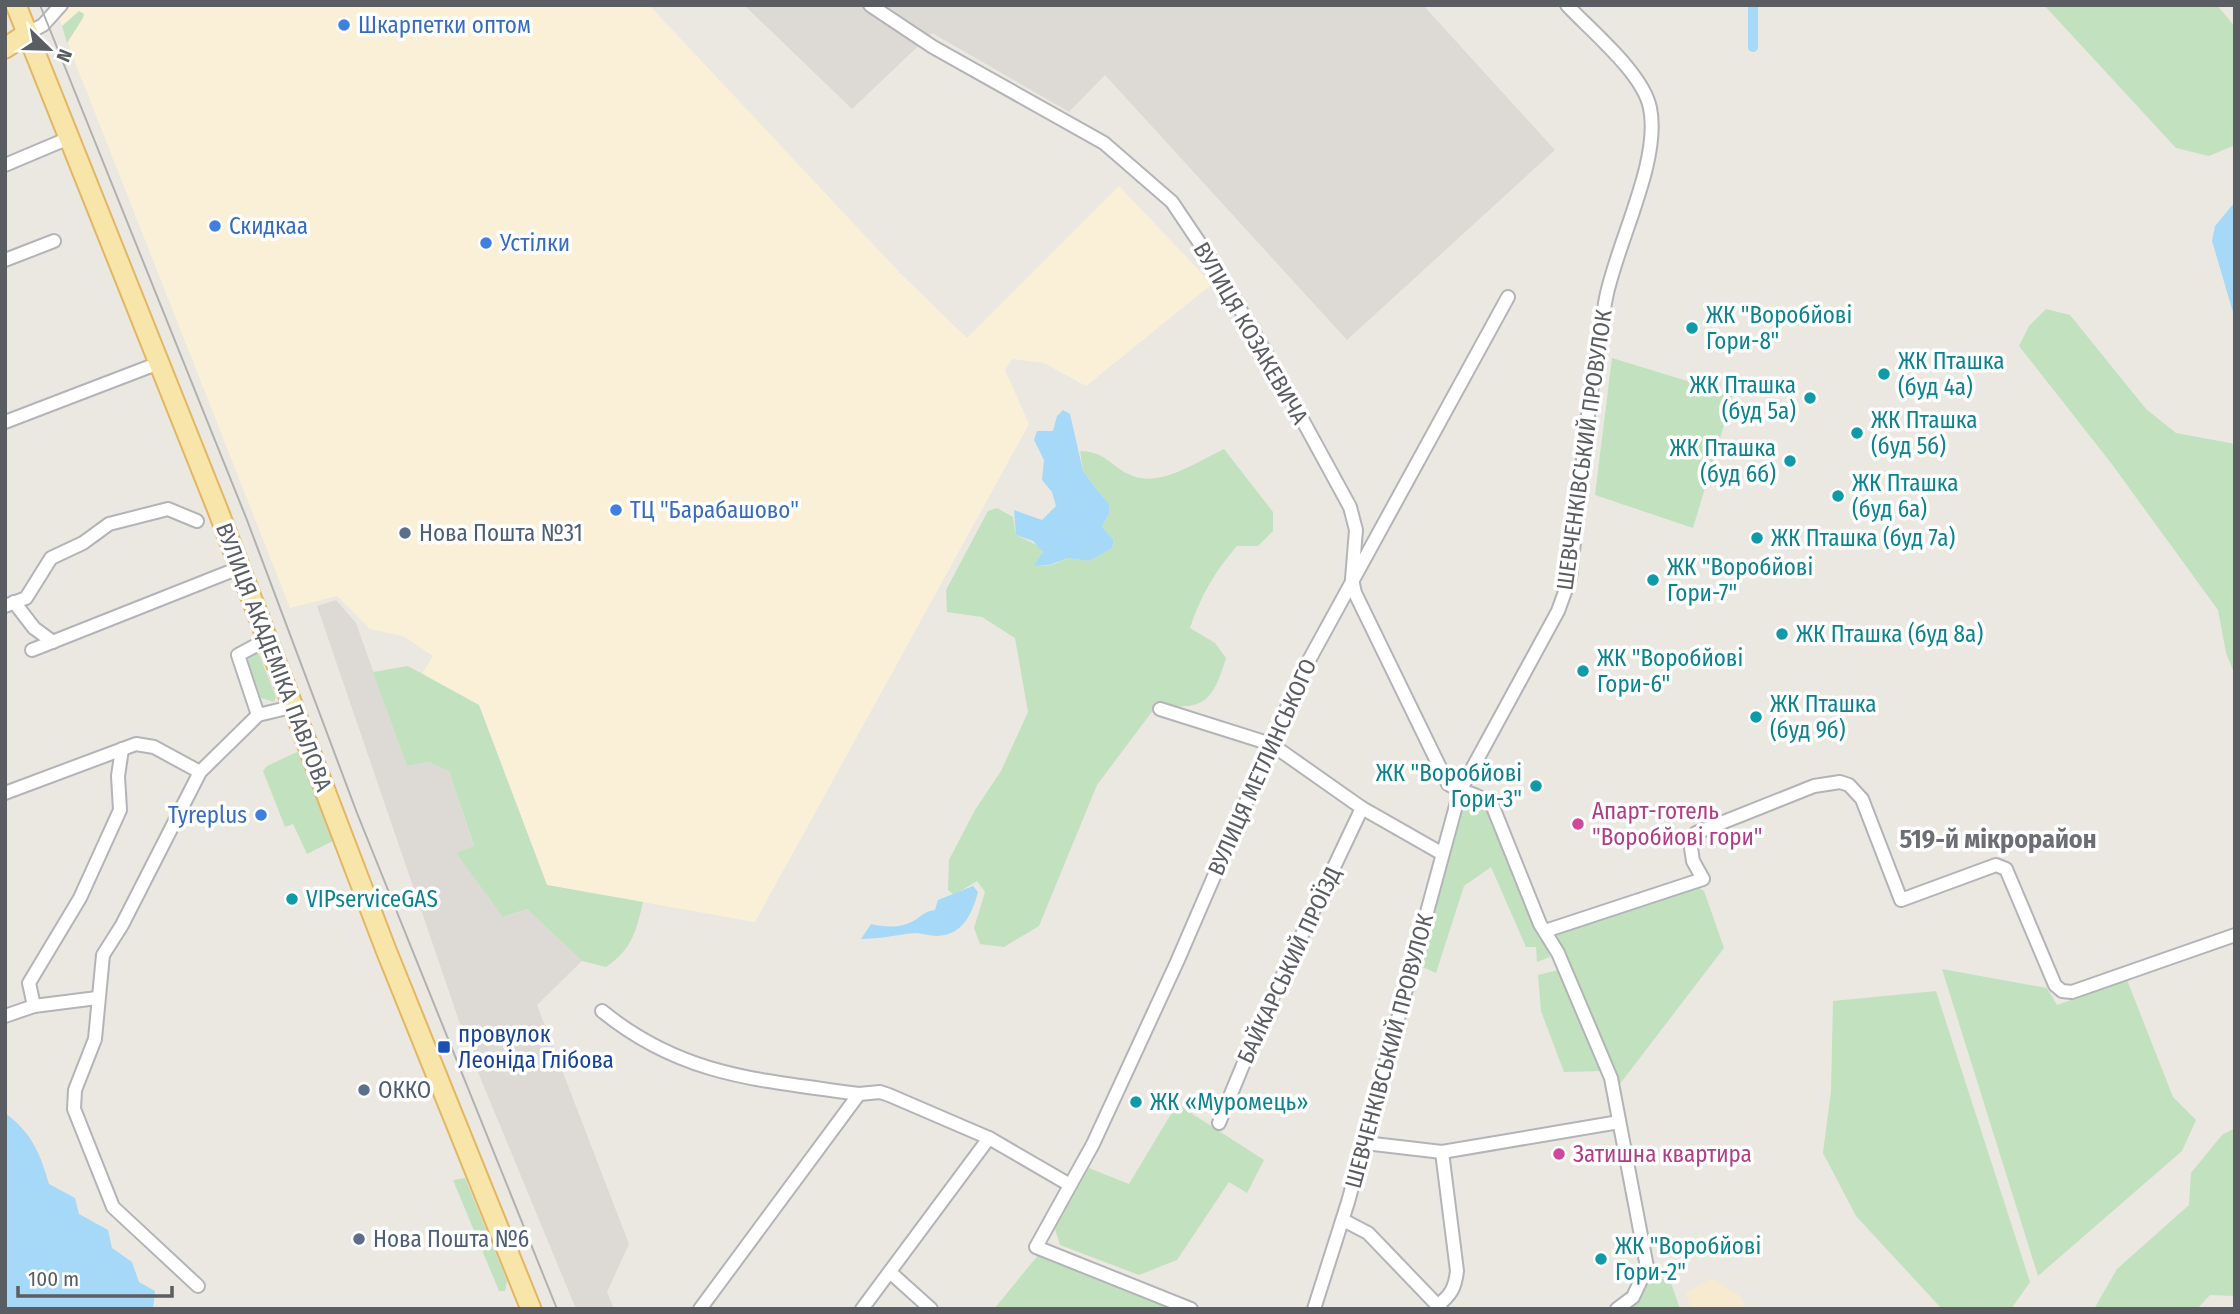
<svg xmlns="http://www.w3.org/2000/svg" width="2240" height="1314" viewBox="0 0 2240 1314" font-family="'Fira Sans Condensed',sans-serif">
	<style>
		.commercial { fill: #faf0d7 }
		.industrial { fill: #dddad6 }
		.green { fill: #c2e1bf }
		.sand { fill: #f6ebd1 }
		.water { fill: #a6d9f7 }
		.lines { fill: none; stroke-linecap: round; stroke-linejoin: round }
		.canal { stroke: #a6d9f7; stroke-width: 10 }
		.minor-casing { stroke: #b2b4b8; stroke-width: 16 }
		.primary-casing { stroke: #e4b662; stroke-width: 23 }
		.minor { stroke: #fff; stroke-width: 12 }
		.primary { stroke: #f7e5aa; stroke-width: 19 }
		.tram { stroke: #b0b1b1; stroke-width: 2 }
		.shop-dot { fill: #3f7fe0; stroke: #fff; stroke-width: 2.5 }
		.culture-dot { fill: #0f9aa8; stroke: #fff; stroke-width: 2.5 }
		.service-dot { fill: #5c6f8a; stroke: #fff; stroke-width: 2.5 }
		.hotel-dot { fill: #d1479c; stroke: #fff; stroke-width: 2.5 }
		.transit-dot { fill: #1a4fb4; stroke: #fff; stroke-width: 2.5 }
		.labels { text-anchor: middle; stroke-width: 7; stroke-linejoin: round; paint-order: stroke }
		.shop-label { font-size: 23px; fill: #366cbe; stroke: #fff; text-anchor: start }
		.culture-label { font-size: 23px; fill: #0d838f; stroke: #fff; text-anchor: start }
		.street-label { font-size: 23px; fill: #5a5d61; stroke: #fff }
		.service-label { font-size: 23px; fill: #4e5e75; stroke: #fff; text-anchor: start }
		.hotel-label { font-size: 23px; fill: #b23c85; stroke: #fff; text-anchor: start }
		.transit-label { font-size: 23px; fill: #164399; stroke: #fff; text-anchor: start }
		.quarter-label { font-size: 26px; font-weight: bold; fill: #6b6f73; stroke: #fff }
	</style>
	<rect width="100%" height="100%" fill="#ebe8e1"/>
	<polygon class="commercial" points="55,5 649,5 900,273 967,338 1119,186 1212,284 1086,386 1044,363 1012,359 1005,370 1029,424 755,922 547,885 479,705 422,674 433,656 403,636 370,629 337,596 290,608 73,57"/>
	<g class="industrial">
		<polygon points="744,5 1423,5 1555,150 1347,340 1105,75 1069,112 932,33 852,109"/>
		<polygon points="336,600 356,623 407,766 428,762 449,771 474,847 456,853 504,917 527,909 582,961 537,1005 629,1244 607,1292 614,1309 576,1309 470,1053 317,606"/>
	</g>
	<g class="green">
		<polygon points="2044,5 2217,5 2235,27 2235,145 2209,156 2176,148"/>
		<polygon points="79,11 84,14 83,18 67,43 62,26"/>
		<polygon points="2046,309 2070,315 2146,409 2176,433 2235,444 2235,675 2226,653 2218,610 2111,463 2019,346 2029,326"/>
		<polygon points="1612,358 1733,395 1693,528 1595,495"/>
		<path d="M1224,449L1273,512V531L1258,546H1237C1215,571 1200,597 1190,628L1215,643L1226,658C1212,704 1203,710 1157,705L1097,785L1039,926L1004,947L980,944L974,928L985,892L977,881L954,895L948,890L949,860L975,810L1001,771L1028,712L1015,638L982,617L947,612L946,590L988,511L997,508L1013,517L1016,535L1041,547L1043,555L1035,564C1046,568 1057,564 1068,558L1090,561L1112,548L1114,540L1102,527L1109,514L1103,497L1083,471L1080,451C1108,452 1110,467 1133,476C1162,487 1198,461 1224,449Z"/>
		<polygon points="251,653 259,654 276,697 274,702 261,698 247,658"/>
		<path d="M408,666L479,705L547,885L643,902C636,932 632,949 606,967L582,961L527,909L503,917L456,853L474,846L449,771L428,762L407,766L373,672Z"/>
		<polygon points="297,752 301,753 335,840 307,854 293,824 285,827 263,771 267,766"/>
		<polygon points="1481,802 1487,806 1550,957 1537,962 1536,947 1526,947 1491,867 1464,886 1436,973 1420,966 1464,806"/>
		<polygon points="1696,886 1704,891 1724,948 1616,1089 1550,934"/>
		<polygon points="1942,969 2047,988 2057,1005 2127,980 2173,1097 2196,1120 2182,1151 2038,1276"/>
		<polygon points="1558,970 1602,1071 1564,1072 1541,1011 1538,975"/>
		<polygon points="1936,991 2030,1282 2011,1309 1942,1309 1856,1216 1823,1153 1831,1091 1833,1001"/>
		<polygon points="1177,1104 1264,1160 1247,1193 1229,1182 1177,1260 1139,1275 1060,1245 1055,1229 1089,1168 1129,1184"/>
		<polygon points="2235,1128 2235,1296 2210,1295 2197,1309 2094,1309 2117,1269 2189,1205 2191,1173 2222,1135"/>
		<polygon points="465,1178 507,1281 505,1291 499,1291 453,1180"/>
		<polygon points="1039,1254 1182,1309 994,1309"/>
		<polygon points="1660,1278 1671,1283 1680,1309 1622,1309 1642,1288"/>
	</g>
	<polygon class="sand" points="1712,1278 1740,1296 1746,1309 1691,1309 1686,1293"/>
	<g class="water">
		<polygon points="2235,202 2235,319 2212,241 2215,226"/>
		<path d="M1063,410L1070,414L1083,471L1109,505V514L1102,527L1114,540L1112,548L1090,561L1068,558C1056,563 1047,567 1034,565L1043,552L1033,541L1016,535L1014,510L1042,520L1056,506L1052,492L1042,480L1044,460L1034,440L1037,431H1053L1057,416Z"/>
		<path d="M973,886L978,892C972,914 963,935 937,936C929,936 922,933 915,933C897,935 878,939 861,939L871,924C883,927 901,929 915,920C924,914 924,912 935,910L938,900Z"/>
		<path d="M5,1113C32,1133 40,1153 49,1184L75,1198L79,1214L108,1230L112,1248L132,1262L139,1282L155,1291L153,1309H5Z"/>
	</g>
	<g class="lines">
		<polyline class="canal" points="1753,5 1753,47"/>
		<defs>
			<g id="minor">
				<path d="M870,5L933,47L1104,143L1172,202L1211,260L1267,355L1350,507L1356,530L1352,579L1355,593L1448,784C1465,794 1479,793 1493,807L1540,924L1558,953L1611,1078L1647,1267L1633,1297L1617,1309"/>
				<polyline points="28,33 43,25 61,5"/>
				<polyline points="5,165 69,138"/>
				<polyline points="5,260 54,241"/>
				<polyline points="5,422 159,363"/>
				<polyline points="14,602 34,628 53,642"/>
				<polyline points="5,606 26,598 51,558 83,543 109,524 168,509 197,521"/>
				<polyline points="32,650 239,568"/>
				<polyline points="1160,709 1271,744 1362,808 1441,853"/>
				<polyline points="258,715 238,655 266,640"/>
				<polyline points="5,793 136,744 154,747 200,772"/>
				<polyline points="1545,931 1703,879 1693,861 1690,841 1696,833 1814,786 1840,782 1849,785 1862,799 1901,900 1996,865 2006,869 2055,985 2062,991 2072,992 2235,935"/>
				<polyline points="34,1006 97,998"/>
				<path d="M602,1011C683,1077 761,1080 859,1094L880,1092L889,1095L989,1138L1070,1185"/>
				<polyline points="5,1016 34,1006 29,983 80,898 120,810 118,776 122,749"/>
				<polyline points="1219,1123 1262,1019 1362,808"/>
				<polyline points="1365,1143 1442,1152 1619,1122"/>
				<polyline points="1343,1220 1368,1233 1441,1309"/>
				<polyline points="891,1273 931,1309"/>
				<polyline points="198,1286 113,1207 74,1109 75,1090 95,1039 103,955 122,925 200,772 258,715 291,707"/>
				<path d="M1438,1305C1451,1295 1455,1288 1457,1271L1442,1152"/>
				<polyline points="700,1309 859,1094"/>
				<polyline points="862,1309 989,1138"/>
				<polyline points="1191,1309 1036,1247 1093,1144 1177,962 1302,673 1508,297"/>
				<path d="M1314,1309L1348,1202L1460,791L1558,611L1570,578C1581,484 1588,390 1606,298C1617,242 1661,161 1650,108C1643,73 1591,31 1567,5"/>
			</g>
			<g id="primary">
				<polyline points="16,5 217,508 386,950 531,1309"/>
				<polyline points="5,48 28,33"/>
			</g>
		</defs>
		<use href="#minor" class="minor-casing"/>
		<use href="#primary" class="primary-casing"/>
		<use href="#minor" class="minor"/>
		<use href="#primary" class="primary"/>
		<polyline class="tram" points="40,5 247,520 357,813 557,1309"/>
	</g>
	<g class="shop-dot">
		<circle cx="344" cy="25" r="7"/>
		<circle cx="215" cy="226" r="7"/>
		<circle cx="486" cy="243" r="7"/>
		<circle cx="616" cy="510" r="7"/>
		<circle cx="261" cy="815" r="7"/>
	</g>
	<g class="culture-dot">
		<circle cx="1692" cy="328" r="7"/>
		<circle cx="1884" cy="374" r="7"/>
		<circle cx="1810" cy="398" r="7"/>
		<circle cx="1857" cy="433" r="7"/>
		<circle cx="1790" cy="461" r="7"/>
		<circle cx="1838" cy="496" r="7"/>
		<circle cx="1757" cy="538" r="7"/>
		<circle cx="1653" cy="580" r="7"/>
		<circle cx="1782" cy="634" r="7"/>
		<circle cx="1583" cy="671" r="7"/>
		<circle cx="1756" cy="717" r="7"/>
		<circle cx="1536" cy="786" r="7"/>
		<circle cx="292" cy="899" r="7"/>
		<circle cx="1136" cy="1102" r="7"/>
		<circle cx="1601" cy="1259" r="7"/>
	</g>
	<g class="service-dot">
		<circle cx="405" cy="533" r="7"/>
		<circle cx="364" cy="1090" r="7"/>
		<circle cx="359" cy="1239" r="7"/>
	</g>
	<g class="hotel-dot">
		<circle cx="1578" cy="824" r="7"/>
		<circle cx="1559" cy="1154" r="7"/>
	</g>
	<rect class="transit-dot" x="437" y="1040" width="14" height="14" rx="3.5"/>
	<g class="labels">
		<g class="shop-label">
			<text x="358" y="33">Шкарпетки оптом</text>
			<text x="229" y="234">Скидкаа</text>
			<text x="500" y="251">Устілки</text>
			<text x="630" y="518">ТЦ "Барабашово"</text>
			<text x="247" y="823" text-anchor="end">Tyreplus</text>
		</g>
		<g class="culture-label">
			<text x="1706" y="323">ЖК "Воробйові<tspan x="1706" dy="26">Гори-8"</tspan></text>
			<text x="1898" y="369">ЖК Пташка<tspan x="1898" dy="26">(буд 4а)</tspan></text>
			<text x="1796" y="393" text-anchor="end">ЖК Пташка<tspan x="1796" dy="26">(буд 5а)</tspan></text>
			<text x="1871" y="428">ЖК Пташка<tspan x="1871" dy="26">(буд 5б)</tspan></text>
			<text x="1776" y="456" text-anchor="end">ЖК Пташка<tspan x="1776" dy="26">(буд 6б)</tspan></text>
			<text x="1852" y="491">ЖК Пташка<tspan x="1852" dy="26">(буд 6а)</tspan></text>
			<text x="1771" y="546">ЖК Пташка (буд 7а)</text>
			<text x="1667" y="575">ЖК "Воробйові<tspan x="1667" dy="26">Гори-7"</tspan></text>
			<text x="1796" y="642">ЖК Пташка (буд 8а)</text>
			<text x="1597" y="666">ЖК "Воробйові<tspan x="1597" dy="26">Гори-6"</tspan></text>
			<text x="1770" y="712">ЖК Пташка<tspan x="1770" dy="26">(буд 9б)</tspan></text>
			<text x="1522" y="781" text-anchor="end">ЖК "Воробйові<tspan x="1522" dy="26">Гори-3"</tspan></text>
			<text x="306" y="907">VIPserviceGAS</text>
			<text x="1150" y="1110">ЖК «Муромець»</text>
			<text x="1615" y="1254">ЖК "Воробйові<tspan x="1615" dy="26">Гори-2"</tspan></text>
		</g>
		<g class="street-label">
			<text transform="translate(1251 333) rotate(60)" y="8">ВУЛИЦЯ КОЗАКЕВИЧА</text>
			<text transform="translate(1584 450) rotate(-82)" y="8">ШЕВЧЕНКІВСЬКИЙ ПРОВУЛОК</text>
			<text transform="translate(274 657) rotate(69)" y="8">ВУЛИЦЯ АКАДЕМІКА ПАВЛОВА</text>
			<text transform="translate(1262 767) rotate(-66)" y="8">ВУЛИЦЯ МЕТЛИНСЬКОГО</text>
			<text transform="translate(1289 965) rotate(-65)" y="8">БАЙКАРСЬКИЙ ПРОЇЗД</text>
			<text transform="translate(1389 1051) rotate(-75)" y="8">ШЕВЧЕНКІВСЬКИЙ ПРОВУЛОК</text>
		</g>
		<g class="service-label">
			<text x="419" y="541">Нова Пошта №31</text>
			<text x="378" y="1098">ОККО</text>
			<text x="373" y="1247">Нова Пошта №6</text>
		</g>
		<g class="hotel-label">
			<text x="1592" y="819">Апарт-готель<tspan x="1592" dy="26">"Воробйові гори"</tspan></text>
			<text x="1573" y="1162">Затишна квартира</text>
		</g>
		<g class="transit-label">
			<text x="458" y="1042">провулок<tspan x="458" dy="26">Леоніда Глібова</tspan></text>
		</g>
		<g class="quarter-label">
			<text x="1998" y="848">519-й мікрорайон</text>
		</g>
	</g>
	<rect width="2240" height="1314" fill="none" stroke="#5a5d61" stroke-width="14"/>
	<g transform="translate(49 49) rotate(113)" stroke="#ffffff" stroke-width="5" paint-order="stroke">
	<path d="M0-5L12 26L0 18L-12 26Z" fill="#5a5d61"/>
	<text y="-10" font-size="19" font-weight="bold" text-anchor="middle" fill="#5a5d61">N</text>
	</g>
	<path d="M18 1286v10h154v-10" fill="none" stroke="#5a5d61" stroke-width="3.5"/>
	<text x="28" y="1286" font-size="21" fill="#5a5d61" stroke="#ffffff" stroke-width="5" paint-order="stroke">100 m</text>
</svg>
